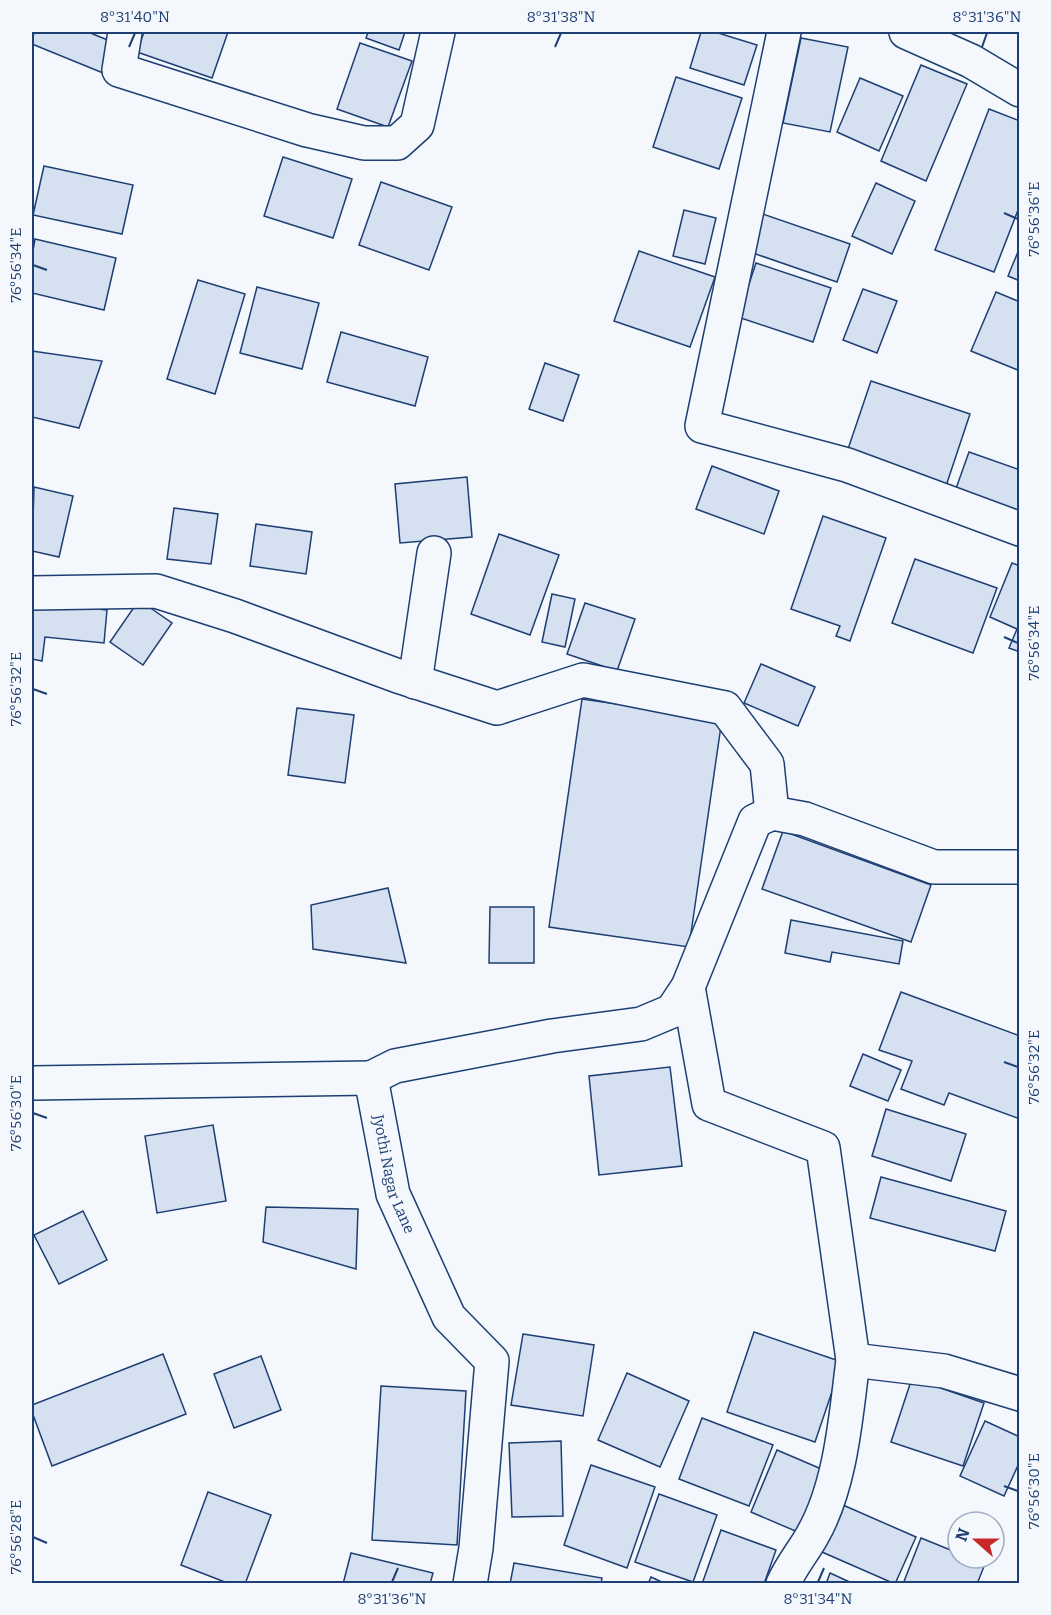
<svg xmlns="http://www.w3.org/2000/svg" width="1051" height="1615" viewBox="0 0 1051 1615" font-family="Bitter,serif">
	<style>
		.building { fill: #d5e0f0; stroke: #1d3f73; stroke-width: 1.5 }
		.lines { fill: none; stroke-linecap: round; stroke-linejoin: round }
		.street-casing { stroke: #1d3f73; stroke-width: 36 }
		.street { stroke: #f4f7fb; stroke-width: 33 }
		.ticks { fill: none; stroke: #1d3f73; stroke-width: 2 }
		.labels { text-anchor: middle; stroke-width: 4.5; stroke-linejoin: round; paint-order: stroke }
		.street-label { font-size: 15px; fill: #1d3f73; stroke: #f4f7fb }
		.neatline { fill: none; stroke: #1d3f73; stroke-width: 2 }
		.ticks-label { font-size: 15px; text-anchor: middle; fill: #1d3f73 }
	</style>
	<rect width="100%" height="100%" fill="#f4f7fb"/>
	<g class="building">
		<polygon points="34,32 88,32 115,43 103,73 32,44"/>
		<polygon points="144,32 228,32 212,78 137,52"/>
		<polygon points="368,32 405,32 399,50 366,38"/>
		<polygon points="701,32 715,32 757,45 744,85 690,68"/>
		<polygon points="801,38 848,47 830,132 783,123"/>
		<polygon points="360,43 412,61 388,127 337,109"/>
		<polygon points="921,65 967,84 926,181 881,161"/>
		<polygon points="676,77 742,98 719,169 653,147"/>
		<polygon points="860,78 903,96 879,151 837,132"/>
		<polygon points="989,109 1020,121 1020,205 994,272 935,250"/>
		<polygon points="283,157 352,179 333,238 264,216"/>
		<polygon points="44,166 133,185 122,234 33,215"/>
		<polygon points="381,182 452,207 429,270 359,245"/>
		<polygon points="876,183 915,201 892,254 852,236"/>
		<polygon points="684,210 716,218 705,264 673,256"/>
		<polygon points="760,213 850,244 837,282 747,251"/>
		<polygon points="35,239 116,258 104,310 32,293 32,257"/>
		<polygon points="1020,247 1020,281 1008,276"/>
		<polygon points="639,251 715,277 690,347 614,321"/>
		<polygon points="756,263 831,288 813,342 738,317"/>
		<polygon points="198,280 245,294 215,394 167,379"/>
		<polygon points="257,287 319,303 302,369 240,353"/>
		<polygon points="863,289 897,301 877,353 843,340"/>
		<polygon points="996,292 1020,302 1020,371 971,351"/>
		<polygon points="341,332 428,357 415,406 327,382"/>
		<polygon points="32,351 102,361 79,428 32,417"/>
		<polygon points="545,363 579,375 563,421 529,409"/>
		<polygon points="871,381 970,414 945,489 846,455"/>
		<polygon points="969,452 1020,470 1020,521 953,497"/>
		<polygon points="712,466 779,491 764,534 696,509"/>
		<polygon points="467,477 472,537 400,543 395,484"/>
		<polygon points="34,487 73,496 59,557 32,551"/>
		<polygon points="174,508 218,514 211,564 167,559"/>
		<polygon points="823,516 886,538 850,641 836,636 840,626 791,609"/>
		<polygon points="256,524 312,532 306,574 250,566"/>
		<polygon points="499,534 559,555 530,635 471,614"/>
		<polygon points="915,559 997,588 973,653 892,623"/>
		<polygon points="1012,563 1020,566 1020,652 1009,648 1017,629 990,617"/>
		<polygon points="552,594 575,599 565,647 542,642"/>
		<polygon points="139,600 172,623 143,665 110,642"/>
		<polygon points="32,602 107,610 104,643 45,637 42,661 32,659"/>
		<polygon points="585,603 635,619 617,671 567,654"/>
		<polygon points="761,664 815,687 798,726 744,703"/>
		<polygon points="582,699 722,719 689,947 549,927"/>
		<polygon points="297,708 354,715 345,783 288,775"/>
		<polygon points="783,831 931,885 911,942 762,889"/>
		<polygon points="388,888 406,963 313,949 311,905"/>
		<polygon points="490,907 534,907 534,963 489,963"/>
		<polygon points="791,920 903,941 899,964 832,952 830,962 785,953"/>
		<polygon points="901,992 1020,1036 1020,1119 949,1093 944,1105 901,1089 912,1061 879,1050"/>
		<polygon points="863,1054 901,1070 888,1101 850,1086"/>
		<polygon points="670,1067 682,1166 599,1175 589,1076"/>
		<polygon points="886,1109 966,1134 951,1181 872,1156"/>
		<polygon points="213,1125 226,1201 157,1213 145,1136"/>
		<polygon points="881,1177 1006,1211 995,1251 870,1218"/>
		<polygon points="266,1207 358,1209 356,1269 263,1242"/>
		<polygon points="83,1211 107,1260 59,1284 34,1235"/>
		<polygon points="754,1332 842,1362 815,1442 727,1412"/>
		<polygon points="523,1334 594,1345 583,1416 511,1405"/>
		<polygon points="163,1354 186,1414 52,1466 32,1412 32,1405"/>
		<polygon points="261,1356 281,1410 234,1428 214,1374"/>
		<polygon points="627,1373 689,1401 660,1467 598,1440"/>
		<polygon points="912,1378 984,1403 963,1466 891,1442"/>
		<polygon points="381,1386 466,1391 457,1545 372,1540"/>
		<polygon points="702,1418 773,1445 749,1506 679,1479"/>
		<polygon points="985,1421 1020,1437 1020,1461 1004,1496 960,1476"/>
		<polygon points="561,1441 563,1516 512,1517 509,1443"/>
		<polygon points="777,1450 826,1471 800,1533 751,1512"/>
		<polygon points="591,1465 655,1487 627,1568 564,1545"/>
		<polygon points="208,1492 271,1515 245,1584 230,1584 181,1565"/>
		<polygon points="659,1494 717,1515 693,1582 635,1562"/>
		<polygon points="843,1505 916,1537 895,1584 822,1552"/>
		<polygon points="721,1530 776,1550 764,1584 702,1584"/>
		<polygon points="921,1538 958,1553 958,1558 971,1558 985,1564 977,1584 903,1584"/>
		<polygon points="351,1553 433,1573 430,1584 343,1584"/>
		<polygon points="514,1563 602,1578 601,1584 510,1584"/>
		<polygon points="830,1573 854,1584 826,1584"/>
		<polygon points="651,1577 666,1584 648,1584"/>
	</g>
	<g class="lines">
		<defs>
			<g id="street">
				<polyline points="125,32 119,70 307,130 364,143 397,143 417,125 438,32"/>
				<polyline points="784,32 702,426 847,465 1020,529"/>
				<polyline points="906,32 971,61 1020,90"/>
				<polyline points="32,593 156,591 235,616 398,676 497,708 583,680 725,708 767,764 772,813"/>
				<polyline points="415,682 434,553"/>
				<polyline points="688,987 709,1104 823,1148 853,1360"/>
				<polyline points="371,1078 395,1066 552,1036 641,1024 672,1011 688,987 755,821 772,813 805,819 934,867 1020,867"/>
				<path id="s1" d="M32,1083L371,1078L393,1194L449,1317L492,1361L476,1548L470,1584"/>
				<path d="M783,1584C791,1566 803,1552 812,1536C841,1486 846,1416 853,1360L944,1371L1020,1394"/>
			</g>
		</defs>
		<use href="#street" class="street-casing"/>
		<use href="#street" class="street"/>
	</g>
	<path class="ticks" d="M129,47L135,33M555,47L561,33M982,47L987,33M1004,213L1018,219M33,265L47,270M1004,637L1018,643M33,689L47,694M1004,1062L1018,1067M33,1113L47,1118M1004,1486L1018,1491M33,1537L47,1543M392,1582L398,1568M818,1582L824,1568"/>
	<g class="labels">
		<g class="street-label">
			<text dy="5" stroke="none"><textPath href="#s1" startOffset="438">Jyothi Nagar Lane</textPath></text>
		</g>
	</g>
	<rect width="1051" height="1615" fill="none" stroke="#f4f7fb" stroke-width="66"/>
	<g transform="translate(976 1540) rotate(291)"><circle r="28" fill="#f4f7fb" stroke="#9eadc5" stroke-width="1.5"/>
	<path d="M0-4.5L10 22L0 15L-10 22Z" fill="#c62828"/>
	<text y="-9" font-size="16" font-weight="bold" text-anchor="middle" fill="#1d3f73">N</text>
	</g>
	<rect x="33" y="33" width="985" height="1549" class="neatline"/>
	<g class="ticks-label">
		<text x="135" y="22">8°31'40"N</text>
		<text x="561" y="22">8°31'38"N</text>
		<text x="987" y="22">8°31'36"N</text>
		<text transform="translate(1034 219) rotate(-90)" y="5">76°56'36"E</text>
		<text transform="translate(16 265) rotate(-90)" y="5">76°56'34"E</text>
		<text transform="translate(1034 643) rotate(-90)" y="5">76°56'34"E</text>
		<text transform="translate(16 689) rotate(-90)" y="5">76°56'32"E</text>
		<text transform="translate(1034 1067) rotate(-90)" y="5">76°56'32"E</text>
		<text transform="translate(16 1113) rotate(-90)" y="5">76°56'30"E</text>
		<text transform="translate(1034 1491) rotate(-90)" y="5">76°56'30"E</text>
		<text transform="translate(16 1537) rotate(-90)" y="5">76°56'28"E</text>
		<text x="392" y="1604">8°31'36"N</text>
		<text x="818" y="1604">8°31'34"N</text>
	</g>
</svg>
